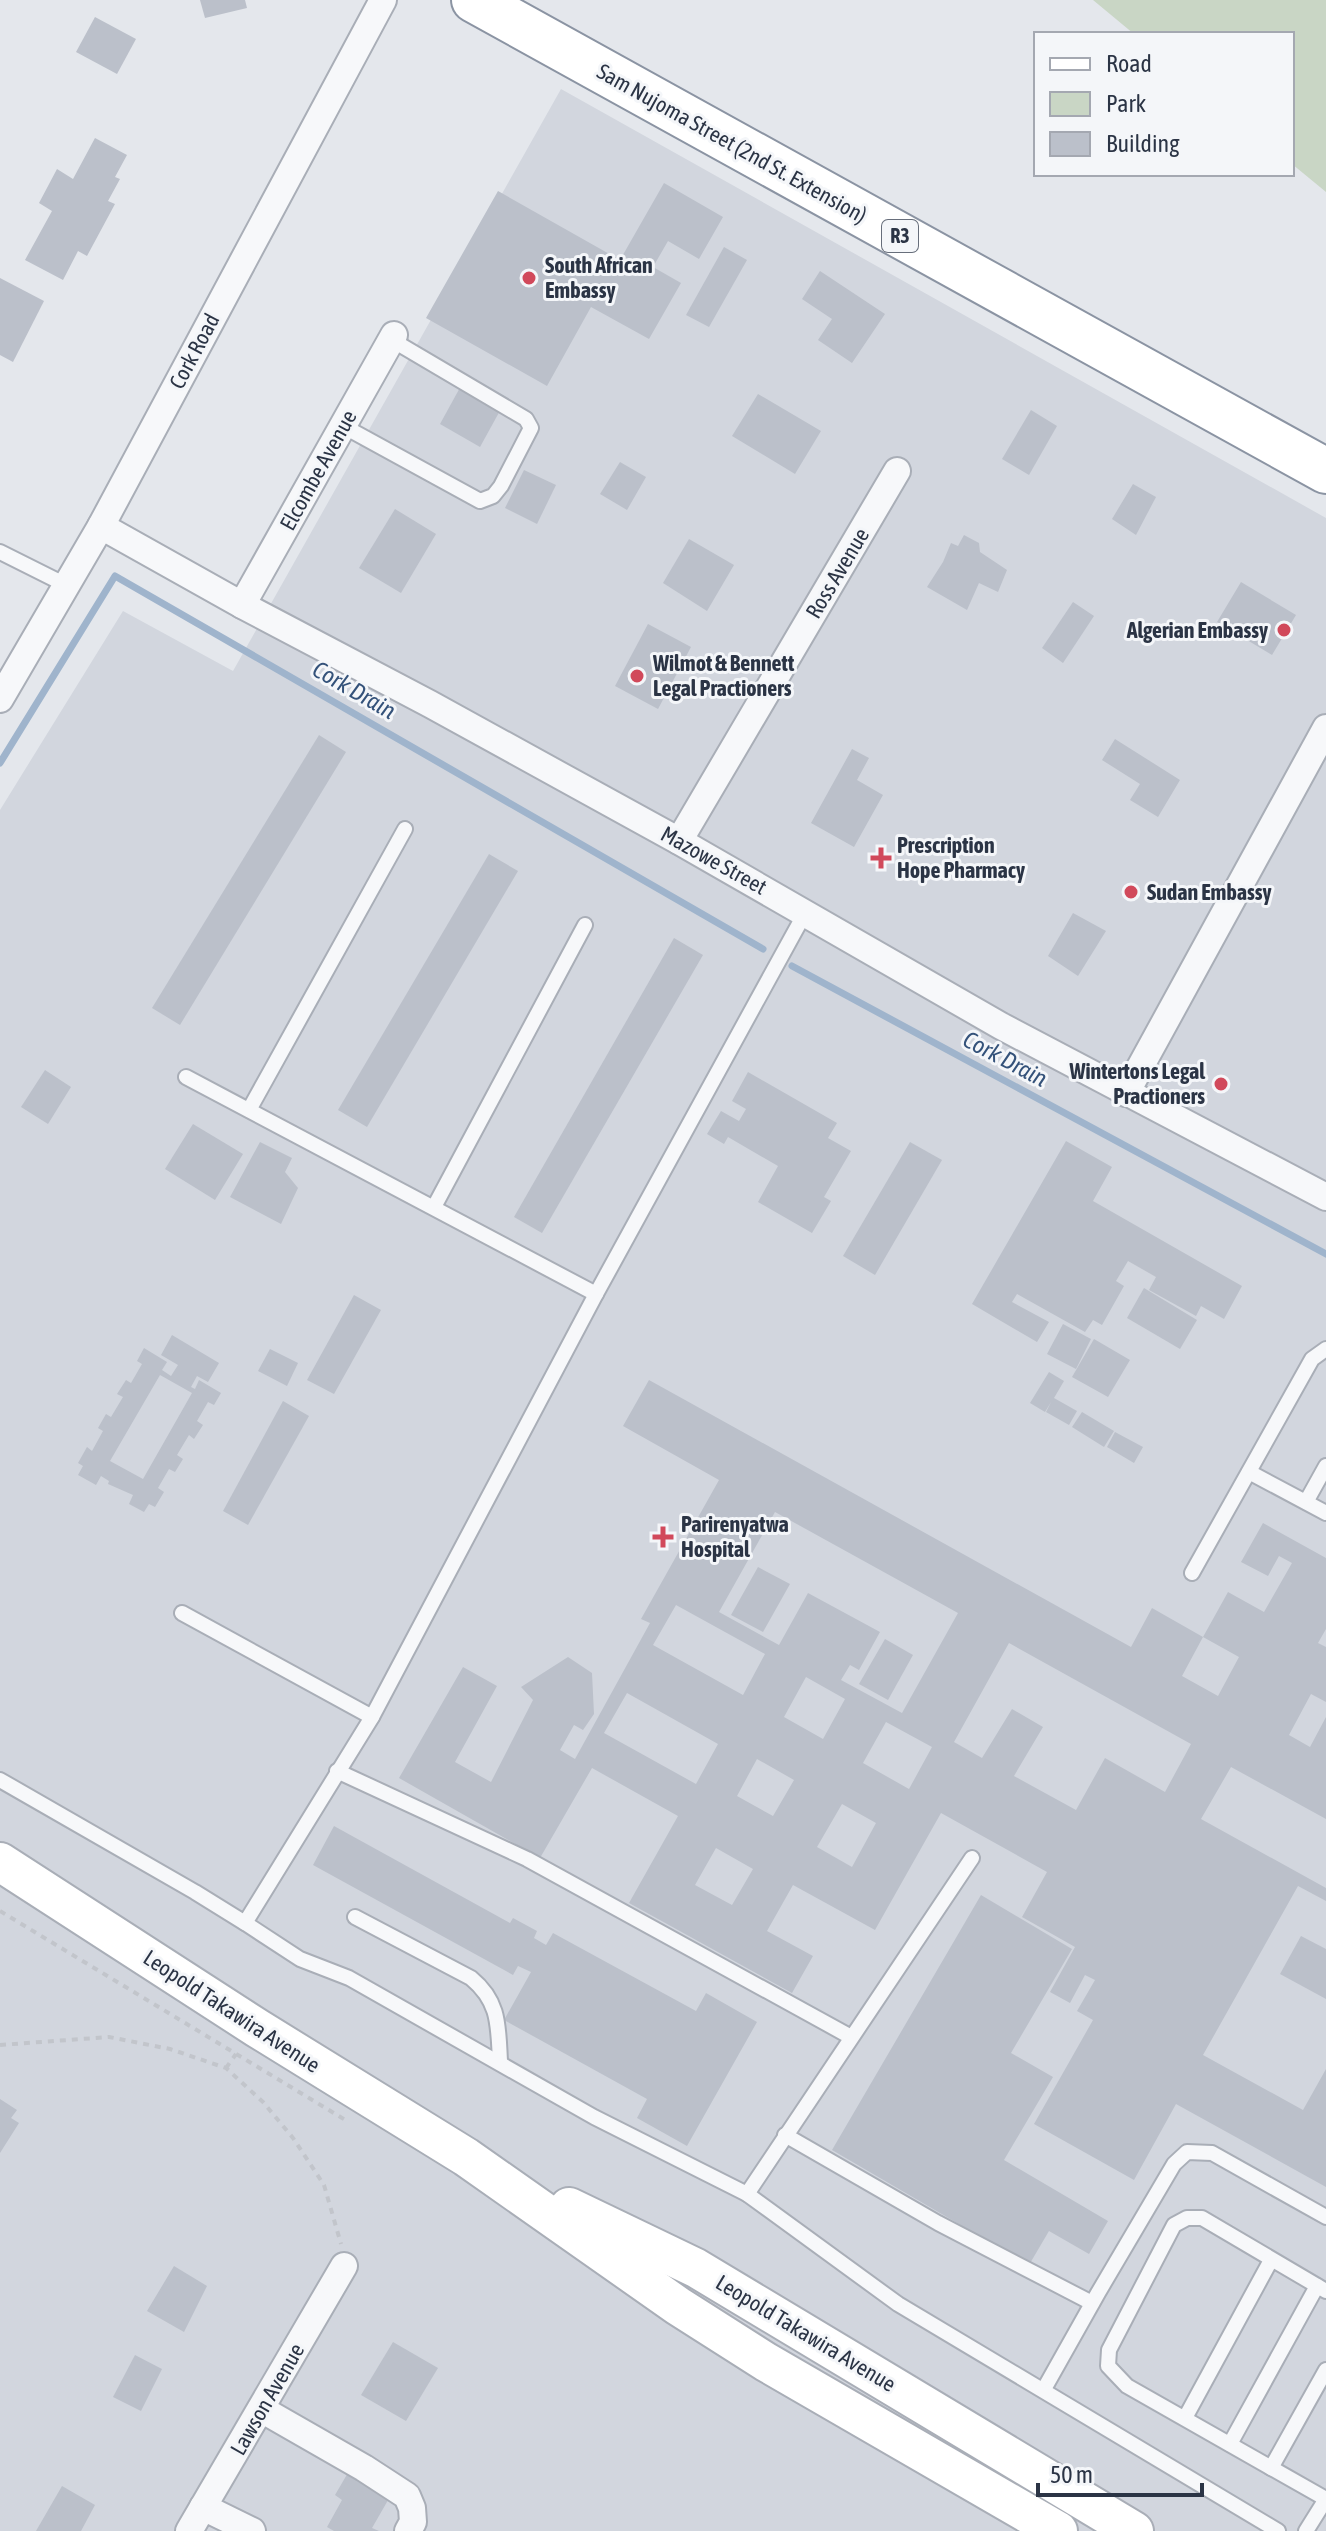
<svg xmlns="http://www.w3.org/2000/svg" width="1326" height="2531" viewBox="0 0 1326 2531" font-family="'Asap Condensed',sans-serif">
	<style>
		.built { fill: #d2d6de }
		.green { fill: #c9d6c5 }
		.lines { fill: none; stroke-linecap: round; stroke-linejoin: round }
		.stream { stroke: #9fb4cc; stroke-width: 7 }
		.building { fill: #bbc0ca; fill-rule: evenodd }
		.lane-casing { stroke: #a9aeb7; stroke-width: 18 }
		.street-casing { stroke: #a9aeb7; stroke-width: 30 }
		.secondary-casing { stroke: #a9aeb7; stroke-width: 42 }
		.highway-casing { stroke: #8b94a3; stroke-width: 48 }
		.path { stroke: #c2c5cb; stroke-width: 4; stroke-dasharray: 6 6; stroke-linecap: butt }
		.lane { stroke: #f7f8fa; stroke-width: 14 }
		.street { stroke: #f7f8fa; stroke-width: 26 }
		.secondary { stroke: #fff; stroke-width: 38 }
		.highway { stroke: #fff; stroke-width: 44 }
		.poi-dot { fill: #d1495b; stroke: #f4f6f9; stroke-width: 3 }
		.labels { text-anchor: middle; stroke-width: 6; stroke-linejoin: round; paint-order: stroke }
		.shield { fill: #f4f6f9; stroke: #676e7b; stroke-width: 2 }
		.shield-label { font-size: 20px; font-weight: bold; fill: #2b3445 }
		.street-label { font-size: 22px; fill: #2b3445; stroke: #f4f6f9 }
		.poi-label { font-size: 22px; font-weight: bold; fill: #2b3445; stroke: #f4f6f9; text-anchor: start }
		.water-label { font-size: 24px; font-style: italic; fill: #34527a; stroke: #f4f6f9 }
	</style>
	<rect width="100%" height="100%" fill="#e4e7ec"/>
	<polygon class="built" points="561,89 1326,518 1326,2531 0,2531 0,810 123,611 233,671"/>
	<polygon class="green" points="1093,0 1326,0 1326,192 1292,164 1292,34 1134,34"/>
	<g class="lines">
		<g class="stream">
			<polyline points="0,763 115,576 763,949"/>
			<polyline points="792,966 1326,1254"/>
		</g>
	</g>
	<g class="building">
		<polygon points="200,0 245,0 247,8 205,18"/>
		<polygon points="95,17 136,39 117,74 76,52"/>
		<polygon points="95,138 127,155 115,177 120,179 108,201 115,204 87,256 78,251 63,280 25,260 52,211 39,203 57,169 73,179"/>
		<polygon points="664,183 723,217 699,259 668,241 653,267 681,283 649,339 591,307 547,386 426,318 498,191 620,260"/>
		<polygon points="724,247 747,260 709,327 686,315"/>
		<polygon points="820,271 885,314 852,363 818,340 832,319 802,299"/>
		<polygon points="0,278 44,301 13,362 0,355"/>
		<polygon points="462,384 502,407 480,447 440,424"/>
		<polygon points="758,394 821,431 795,474 732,436"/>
		<polygon points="1031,410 1057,426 1029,475 1002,459"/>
		<polygon points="620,462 646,477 627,510 600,494"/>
		<polygon points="524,470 556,485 537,524 505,508"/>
		<polygon points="1133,484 1156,497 1136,535 1112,519"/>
		<polygon points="395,509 436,534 401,593 359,568"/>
		<polygon points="964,535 979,543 980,552 1007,570 998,592 979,583 967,610 927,587 943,562 951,543 958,546"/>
		<polygon points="689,539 734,565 707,611 663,583"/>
		<polygon points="1241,582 1296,615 1272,655 1217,622"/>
		<polygon points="1073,602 1094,616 1063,663 1042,648"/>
		<polygon points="648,624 691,647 658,709 615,686"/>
		<polygon points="319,735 346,752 180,1025 152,1008"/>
		<polygon points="1115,739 1180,780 1158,817 1130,800 1140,784 1102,760"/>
		<polygon points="852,749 869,758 857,780 883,795 854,847 811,823"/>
		<polygon points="489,854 518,871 367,1127 338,1110"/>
		<polygon points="1073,913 1106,931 1078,976 1048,956"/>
		<polygon points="674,938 703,955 542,1233 514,1217"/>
		<polygon points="45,1070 71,1087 48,1124 21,1107"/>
		<polygon points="748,1072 837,1123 828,1138 851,1151 824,1197 831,1201 812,1233 758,1202 778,1166 728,1137 724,1144 707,1134 721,1111 739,1121 746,1109 732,1101"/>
		<polygon points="193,1124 243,1154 215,1200 165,1169"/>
		<polygon points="1066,1141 1112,1167 1093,1201 1242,1286 1224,1319 1201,1306 1196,1316 1149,1290 1156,1277 1128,1261 1116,1281 1124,1286 1102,1325 1093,1320 1085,1332 1017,1294 1012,1302 1049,1322 1037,1342 972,1304"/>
		<polygon points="260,1142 292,1158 285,1172 298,1188 281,1224 230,1197"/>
		<polygon points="910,1142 942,1160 875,1275 843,1256"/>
		<polygon points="1144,1288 1197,1320 1180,1349 1127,1318"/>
		<polygon points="354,1295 381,1310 334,1394 307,1380"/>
		<polygon points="1063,1324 1091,1339 1076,1369 1047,1354"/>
		<path d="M172,1335L219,1363L208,1382L197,1376L191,1387L195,1389L199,1380L221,1393L214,1405L208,1402L197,1421L203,1425L194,1439L189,1435L177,1455L183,1459L175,1472L169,1469L158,1488L164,1492L155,1507L149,1504L144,1512L129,1504L133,1495L108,1484L109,1481L101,1476L96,1485L78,1475L83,1466L78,1463L87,1447L92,1451L103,1431L98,1428L106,1414L111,1417L123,1397L117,1394L126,1380L131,1383L142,1364L137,1361L144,1348L167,1362L162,1370L171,1376L178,1365L161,1355ZM160,1375L192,1393L143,1479L110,1461Z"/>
		<polygon points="1094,1339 1130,1360 1108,1397 1072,1377"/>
		<polygon points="270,1349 298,1363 287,1386 258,1371"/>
		<polygon points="1049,1372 1064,1381 1054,1398 1077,1411 1069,1425 1046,1412 1051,1402 1045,1412 1030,1403"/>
		<path d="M649,1380L1131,1647L1152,1608L1203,1637L1228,1592L1264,1612L1292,1563L1279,1556L1268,1576L1241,1562L1263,1523L1326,1558V1629L1318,1643L1326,1647V1702L1311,1694L1289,1735L1310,1747L1326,1717V1819L1231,1767L1201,1819L1326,1888V1901L1298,1886L1203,2055L1303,2110L1326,2069V2187L1176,2104L1134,2180L1034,2124L1093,2020L1077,2011L1095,1980L1085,1975L1070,2003L1050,1992L1075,1947L1022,1917L1047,1872L941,1813L875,1930L793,1885L767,1931L813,1956L792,1993L629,1903L678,1816L592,1768L540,1858L399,1778L463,1667L497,1686L455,1762L491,1782L533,1700L521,1687L568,1657L592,1673L594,1714L583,1730L574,1725L560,1750L575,1759L650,1623L641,1619L719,1480L623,1426ZM775,1512L958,1613L902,1713L841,1680L850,1665L859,1670L880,1632L808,1593L779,1645L719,1612ZM676,1605L765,1654L743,1695L653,1645ZM1203,1637L1239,1657L1218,1696L1182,1676ZM1009,1643L1191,1744L1165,1792L1105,1758L1076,1810L1014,1776L1043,1727L1012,1709L982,1758L954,1742ZM806,1677L845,1699L823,1739L784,1717ZM627,1693L718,1744L696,1784L604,1733ZM886,1722L932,1747L909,1789L863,1763ZM757,1759L794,1780L773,1816L737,1796ZM842,1804L876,1823L852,1867L817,1847ZM716,1848L753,1869L732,1905L695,1885Z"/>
		<polygon points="283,1401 309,1416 248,1525 223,1511"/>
		<polygon points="1082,1412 1114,1431 1104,1447 1072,1427"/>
		<polygon points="1115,1432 1143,1447 1134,1463 1107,1447"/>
		<polygon points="758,1567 790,1584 763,1632 731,1615"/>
		<polygon points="885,1639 913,1655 888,1700 859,1684"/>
		<polygon points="334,1826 510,1923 513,1918 537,1931 534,1938 546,1945 553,1933 696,2011 706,1993 757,2022 687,2146 637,2118 647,2099 504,2020 531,1972 518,1966 513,1975 313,1865"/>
		<polygon points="981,1895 1072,1949 1011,2053 1053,2077 1004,2160 1108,2221 1089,2254 1049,2231 1029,2265 832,2150"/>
		<polygon points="1301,1936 1326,1949 1326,1999 1280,1974"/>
		<polygon points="0,2099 17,2110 11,2118 19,2123 0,2153"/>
		<polygon points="174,2266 207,2286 184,2332 147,2311"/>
		<polygon points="393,2342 438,2368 406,2421 361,2395"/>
		<polygon points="135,2355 162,2369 141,2411 113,2397"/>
		<polygon points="349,2471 391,2495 372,2528 379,2531 334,2531 327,2527 342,2500 335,2495"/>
		<polygon points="62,2486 95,2505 81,2531 36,2531"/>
	</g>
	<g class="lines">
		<defs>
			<g id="lane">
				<polyline points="343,426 480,501 493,496 501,486 531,428 526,419 392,340"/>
				<polyline points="0,552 66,585"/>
				<polyline points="805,913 596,1294 372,1717 245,1923 300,1959 349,1978 594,2117 747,2194 898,2304 1278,2531"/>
				<polyline points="186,1077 596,1294"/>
				<polyline points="249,1110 405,829"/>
				<polyline points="434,1207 585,925"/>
				<polyline points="1249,1472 1326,1513"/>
				<polyline points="1306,1502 1326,1466"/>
				<polyline points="1192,1573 1312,1359 1326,1349"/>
				<polyline points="182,1613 372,1717"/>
				<polyline points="337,1771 527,1859 851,2037"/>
				<polyline points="0,1780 195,1892 245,1923"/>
				<path d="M355,1917L471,1978C500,2002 498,2026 500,2061"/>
				<polyline points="785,2135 938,2223 1092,2303"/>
				<polyline points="747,2194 972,1858"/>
				<polyline points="1044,2389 1098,2293 1174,2164 1187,2152 1212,2153 1326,2217"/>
				<polyline points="1185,2418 1271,2260"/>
				<polyline points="1230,2444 1317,2286"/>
				<polyline points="1271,2468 1326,2370"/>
				<polyline points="1306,2531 1326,2499 1127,2386 1108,2366 1109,2350 1174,2225 1187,2218 1202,2218 1326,2291"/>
			</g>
			<g id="street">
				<polyline points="101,526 242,605 430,704 679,841 1001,1026 1326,1197"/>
				<polyline points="242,605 394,335"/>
				<polyline points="0,699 101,526 383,0"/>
				<polyline points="679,841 897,471"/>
				<polyline points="1126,1093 1326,728"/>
				<polyline points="261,2409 364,2468 407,2496 412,2508 413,2522 408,2531"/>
				<polyline points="203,2507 252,2531"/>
				<polyline points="189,2531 344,2266"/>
			</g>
			<g id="secondary">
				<polyline points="0,1862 257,2028 466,2157 678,2306 766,2362 1058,2531"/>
				<polyline points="569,2207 696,2268 1134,2531"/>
			</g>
			<polyline id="highway" points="474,0 1326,471"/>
		</defs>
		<use href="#lane" class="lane-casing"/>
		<use href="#street" class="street-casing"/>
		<use href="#secondary" class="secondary-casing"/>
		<use href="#highway" class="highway-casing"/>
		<g class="path">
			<polyline points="0,1911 347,2121"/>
			<polyline points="0,2045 109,2037 170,2049 226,2068 263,2102 293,2138 324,2185 341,2244"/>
			<polyline points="226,2068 236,2054"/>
		</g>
		<use href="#lane" class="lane"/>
		<use href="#street" class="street"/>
		<use href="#secondary" class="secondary"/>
		<use href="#highway" class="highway"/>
	</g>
	<g class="poi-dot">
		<circle cx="529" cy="278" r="8"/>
		<circle cx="1284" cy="630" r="8"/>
		<circle cx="637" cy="676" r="8"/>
		<path d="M877 846h8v8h8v8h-8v8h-8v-8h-8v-8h8z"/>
		<circle cx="1131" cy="892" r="8"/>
		<circle cx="1221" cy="1084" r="8"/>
		<path d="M659 1525h8v8h8v8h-8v8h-8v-8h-8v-8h8z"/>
	</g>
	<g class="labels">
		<rect class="shield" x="882" y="220" width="36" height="32" rx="6"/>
		<g class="shield-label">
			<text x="900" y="243">R3</text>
		</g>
		<g class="street-label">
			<text transform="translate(732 143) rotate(29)" y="8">Sam Nujoma Street (2nd St. Extension)</text>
			<text transform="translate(194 351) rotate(-62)" y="8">Cork Road</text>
			<text transform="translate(318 470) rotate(-61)" y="8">Elcombe Avenue</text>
			<text transform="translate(837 573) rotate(-59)" y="8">Ross Avenue</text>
			<text transform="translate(714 860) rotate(29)" y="8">Mazowe Street</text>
			<text transform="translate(232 2011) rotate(33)" y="8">Leopold Takawira Avenue</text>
			<text transform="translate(806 2333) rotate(31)" y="8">Leopold Takawira Avenue</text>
			<text transform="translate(267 2399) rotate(-60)" y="8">Lawson Avenue</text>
		</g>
		<g class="poi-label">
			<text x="545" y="273">South African<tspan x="545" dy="25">Embassy</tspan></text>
			<text x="1268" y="638" text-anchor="end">Algerian Embassy</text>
			<text x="653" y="671">Wilmot &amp; Bennett<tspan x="653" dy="25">Legal Practioners</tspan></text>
			<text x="897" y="853">Prescription<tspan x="897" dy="25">Hope Pharmacy</tspan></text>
			<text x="1147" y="900">Sudan Embassy</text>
			<text x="1205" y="1079" text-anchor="end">Wintertons Legal<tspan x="1205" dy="25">Practioners</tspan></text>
			<text x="681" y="1532">Parirenyatwa<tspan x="681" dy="25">Hospital</tspan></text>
		</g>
		<g class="water-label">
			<text transform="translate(354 690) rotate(30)" y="8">Cork Drain</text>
			<text transform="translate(1005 1059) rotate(28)" y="8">Cork Drain</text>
		</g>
	</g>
	<rect x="1034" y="32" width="260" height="144" fill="#f4f6f9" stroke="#a4a8b1" stroke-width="2"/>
	<rect x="1050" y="58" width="40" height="12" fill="#ffffff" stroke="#a4a8b1" stroke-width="2"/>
	<text x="1106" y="72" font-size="24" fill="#2b3445">Road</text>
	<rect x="1050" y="92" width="40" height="24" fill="#c9d6c5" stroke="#a4a8b1" stroke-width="2"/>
	<text x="1106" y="112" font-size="24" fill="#2b3445">Park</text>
	<rect x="1050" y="132" width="40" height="24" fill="#bbc0ca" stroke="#a4a8b1" stroke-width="2"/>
	<text x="1106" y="152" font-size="24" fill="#2b3445">Building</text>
	<path d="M1038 2483v12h164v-12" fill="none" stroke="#2b3445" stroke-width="4"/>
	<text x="1050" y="2483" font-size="24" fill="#2b3445" stroke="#f4f6f9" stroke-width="6" paint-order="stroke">50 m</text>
</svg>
